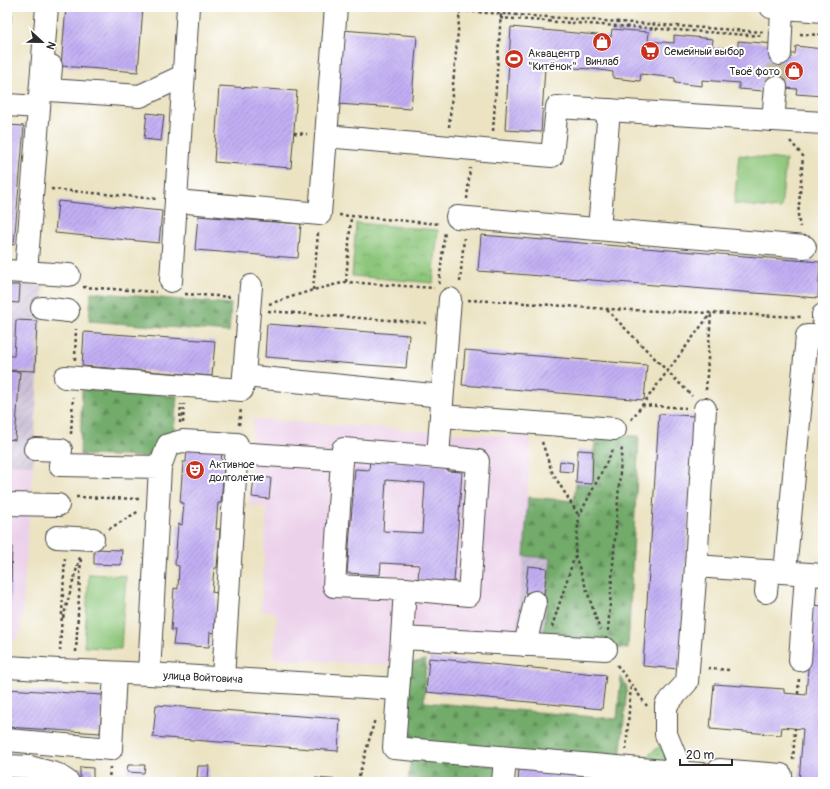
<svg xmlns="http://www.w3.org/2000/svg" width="830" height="789" viewBox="0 0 830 789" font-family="Pangolin,sans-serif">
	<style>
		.built { fill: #ecd1ea }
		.industrial { fill: url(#industrial-furrows) }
		.grass { fill: url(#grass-dots); stroke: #5c7852 }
		.forest { fill: url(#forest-firs); stroke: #4e6b4a }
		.park { fill: url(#park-crowns); stroke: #5c7852 }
		.pitch { fill: #8dc67a; stroke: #5c7852 }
		.building { fill: url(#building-hatch); fill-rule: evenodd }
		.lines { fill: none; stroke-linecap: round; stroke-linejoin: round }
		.minor-tunnel { stroke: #c5bea4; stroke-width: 22; stroke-dasharray: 22 11; stroke-linecap: butt }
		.minor-casing { stroke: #484742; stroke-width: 24 }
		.path { stroke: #484742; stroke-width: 2.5; stroke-dasharray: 3 3; stroke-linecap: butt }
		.minor { stroke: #fff; stroke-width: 22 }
		.labels { text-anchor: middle; stroke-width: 4; stroke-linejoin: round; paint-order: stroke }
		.poi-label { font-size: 11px; fill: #2b2b2b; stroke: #fff; text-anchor: start }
		.street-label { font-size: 11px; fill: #2b2b2b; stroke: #fff }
	</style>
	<defs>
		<pattern id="industrial-furrows" width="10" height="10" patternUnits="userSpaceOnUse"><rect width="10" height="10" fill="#cbbfd5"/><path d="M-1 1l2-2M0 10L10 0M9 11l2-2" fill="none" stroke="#aea4b7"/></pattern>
		<pattern id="grass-dots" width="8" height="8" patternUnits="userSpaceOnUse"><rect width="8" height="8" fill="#8dc67a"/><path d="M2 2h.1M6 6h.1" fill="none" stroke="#73a164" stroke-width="1.8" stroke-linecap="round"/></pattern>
		<pattern id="forest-firs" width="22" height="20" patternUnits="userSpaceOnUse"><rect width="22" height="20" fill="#72ab6a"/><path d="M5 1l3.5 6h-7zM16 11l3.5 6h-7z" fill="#5e8b57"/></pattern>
		<pattern id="park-crowns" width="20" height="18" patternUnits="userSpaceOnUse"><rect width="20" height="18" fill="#8dc67a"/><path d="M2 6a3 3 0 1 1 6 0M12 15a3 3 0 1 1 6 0" fill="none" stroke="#73a164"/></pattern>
		<pattern id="building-hatch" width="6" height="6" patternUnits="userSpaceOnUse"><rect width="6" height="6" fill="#c2aff4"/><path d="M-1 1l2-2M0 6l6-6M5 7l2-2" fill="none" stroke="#9e8fc6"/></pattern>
	</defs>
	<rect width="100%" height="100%" fill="#fff"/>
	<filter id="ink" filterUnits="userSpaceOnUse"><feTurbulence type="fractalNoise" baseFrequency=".025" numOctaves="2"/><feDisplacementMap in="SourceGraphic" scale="8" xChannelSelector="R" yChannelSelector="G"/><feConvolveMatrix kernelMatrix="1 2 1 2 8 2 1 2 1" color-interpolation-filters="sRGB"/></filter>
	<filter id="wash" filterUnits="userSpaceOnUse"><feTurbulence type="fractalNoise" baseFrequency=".012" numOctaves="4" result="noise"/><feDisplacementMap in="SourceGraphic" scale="16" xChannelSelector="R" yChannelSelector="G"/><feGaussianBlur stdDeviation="0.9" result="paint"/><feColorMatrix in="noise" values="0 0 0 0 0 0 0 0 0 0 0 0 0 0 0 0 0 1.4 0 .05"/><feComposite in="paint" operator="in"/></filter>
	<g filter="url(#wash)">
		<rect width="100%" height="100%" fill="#ebe3c2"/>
		<g class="built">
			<polygon points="253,419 439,432 531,437 524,556 515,641 396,632 393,666 273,658 277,613 261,610 267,507 249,505"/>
			<polygon points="7,464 33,465 21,632 13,642 7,642"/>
		</g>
		<g class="industrial">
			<polygon points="7,284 43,286 33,465 7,464"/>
			<polygon points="524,556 551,557 543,644 515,641"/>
		</g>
		<polygon class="grass" points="664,743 675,769 637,764"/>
		<g class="forest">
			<polygon points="91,292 231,304 229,332 89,321"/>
			<polygon points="82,389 177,396 174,431 150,457 80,455"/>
			<polygon points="595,435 639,436 628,649 543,644 551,558 524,556 528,497 574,501 576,483 592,484"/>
			<polygon points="426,660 424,702 617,719 621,677 627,687 620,763 399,742 403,665"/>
			<polygon points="411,757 498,766 496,782 408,782"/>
		</g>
		<polygon class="park" points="356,223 438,230 433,283 352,276"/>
		<g class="pitch">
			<polygon points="739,155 786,160 781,209 734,204"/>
			<polygon points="89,574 126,576 121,649 84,647"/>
		</g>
		<g id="blocks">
			<g class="building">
				<polygon points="7,7 12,7 8,53 7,53"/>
				<polygon points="66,7 143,7 138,72 61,66"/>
				<polygon points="511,27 597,35 611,37 612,29 649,32 648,41 674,43 674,35 713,39 712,47 738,49 738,41 775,44 787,54 795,54 796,46 823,49 823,96 796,94 797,89 764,86 763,91 739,89 739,83 702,80 702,86 675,83 675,78 641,74 640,81 613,78 613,72 594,69 545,67 541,132 505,130"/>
				<polygon points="342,30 417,36 411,109 337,104"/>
				<polygon points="219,86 297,91 291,168 214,162"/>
				<polygon points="147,113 164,115 161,141 144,139"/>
				<polygon points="7,125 24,126 14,245 7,244"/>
				<polygon points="58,201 162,211 159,243 55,233"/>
				<polygon points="198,216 301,224 298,258 195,250"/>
				<polygon points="481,235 820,262 818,298 478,271"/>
				<polygon points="7,285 20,285 19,303 7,302"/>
				<polygon points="16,320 37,321 35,371 7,370 7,356 14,356"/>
				<polygon points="267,324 409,335 406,368 265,357"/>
				<polygon points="84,332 215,341 212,376 82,366"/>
				<polygon points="465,350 647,365 644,400 462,385"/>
				<polygon points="7,371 20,372 15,440 7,439"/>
				<polygon points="659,414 695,416 679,669 643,666"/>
				<polygon points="187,447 222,450 221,466 224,467 221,503 218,503 216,529 220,529 217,568 214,568 212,592 217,593 214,633 210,632 209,647 173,645 175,630 171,630 174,588 178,589 179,566 175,565 178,524 182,525 184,503 180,503 183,462 186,462"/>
				<polygon points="578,450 593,451 592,484 576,483"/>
				<path d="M370,460L447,466V471L462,472L454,582L418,580L419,565L381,563L380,575L347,573L355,469L369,470ZM386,480L425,483L422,533L383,531Z"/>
				<polygon points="560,461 573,463 572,472 559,471"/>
				<polygon points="254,477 271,478 269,499 252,497"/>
				<polygon points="7,546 12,546 10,628 7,628"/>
				<polygon points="94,549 122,550 121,565 94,564"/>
				<polygon points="528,566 547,568 544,594 525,593"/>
				<polygon points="813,605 823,606 823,782 799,782 803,729 782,727 781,735 710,729 714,684 784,689 784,693 806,695"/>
				<polygon points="429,658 606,675 602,709 426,692"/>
				<polygon points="7,689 103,695 100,733 7,727"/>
				<polygon points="156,705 340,719 338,751 153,737"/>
				<polygon points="128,765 145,765 144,773 127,772"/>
				<polygon points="519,765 700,782 518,782"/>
				<polygon points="198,766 209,766 208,778 197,778"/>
				<polygon points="80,767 93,768 93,781 80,780"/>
				<polygon points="315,778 341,780 341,782 314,782"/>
				<polygon points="28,780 34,780 42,781 42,782 22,782"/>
			</g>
		</g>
	</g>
	<g filter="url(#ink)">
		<use href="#blocks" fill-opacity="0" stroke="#484742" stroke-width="1"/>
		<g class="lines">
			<polyline class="minor-tunnel" points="776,87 780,54"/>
			<defs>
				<g id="minor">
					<polyline points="771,7 823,11"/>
					<polyline points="780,54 782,8"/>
					<polyline points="51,66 49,90 140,96 183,76"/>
					<polyline points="7,105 39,107"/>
					<polyline points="773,120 776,87"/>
					<polyline points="326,136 552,156 557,107 823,123"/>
					<polyline points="176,201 320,214 336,7"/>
					<polyline points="457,217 805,247"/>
					<polyline points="599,229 609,110"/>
					<polyline points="7,271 69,275"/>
					<polyline points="26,272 47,7"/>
					<polyline points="171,281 188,7"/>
					<polyline points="251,286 244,376 442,396"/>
					<polyline points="450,299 441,416 615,429"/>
					<polyline points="42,308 68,311"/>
					<polyline points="823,315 823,318"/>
					<polyline points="65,377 242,390 244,376"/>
					<polyline points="35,449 61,450"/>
					<polyline points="237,454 251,454 342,460 334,586 405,589 402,638"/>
					<polyline points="342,460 343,449 438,457 441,416"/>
					<polyline points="60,465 160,467 149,674"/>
					<polyline points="160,467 168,445 182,441 237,444 223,679"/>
					<polyline points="7,504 58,505"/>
					<polyline points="57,537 93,539"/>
					<polyline points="696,566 823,575"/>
					<polyline points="785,572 807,336 823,336"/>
					<polyline points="405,589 469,595 478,461 438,457"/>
					<polyline points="766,592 768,571"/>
					<polyline points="525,645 535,602"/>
					<polyline points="606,649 402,638 394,748 712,775 712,782"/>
					<polyline points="800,660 806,574"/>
					<polyline points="7,667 59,670 149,674 398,689"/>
					<polyline points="7,740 111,749 115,673"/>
					<polyline points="7,766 30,767 56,774 68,782"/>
					<polyline points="682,773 666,734 666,705 687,682 696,566 705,409"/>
					<polyline points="712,775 719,770 781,775 781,782"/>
					<polyline points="503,782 505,758"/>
				</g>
			</defs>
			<use href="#minor" class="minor-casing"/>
			<g class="path">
				<polyline points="425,7 475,12 763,32"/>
				<polyline points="500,18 763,36"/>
				<polyline points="800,34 823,35"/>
				<polyline points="449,127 460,10"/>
				<polyline points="493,131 501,13"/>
				<polyline points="294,133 307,134"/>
				<polyline points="790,141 803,156 798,217 800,227"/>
				<polyline points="51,189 157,199"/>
				<polyline points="467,199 470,168"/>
				<polyline points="339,215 440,224"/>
				<polyline points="346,282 351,217"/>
				<polyline points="460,282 464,238"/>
				<polyline points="439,284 445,231"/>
				<polyline points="83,287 156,292"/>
				<polyline points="313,290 318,233"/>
				<polyline points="185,294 232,297"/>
				<polyline points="468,300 512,302 606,309 711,313 801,317"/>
				<polyline points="269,304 313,290 346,282 434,288"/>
				<polyline points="607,310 692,396"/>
				<polyline points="268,311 428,323"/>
				<polyline points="75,360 76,329"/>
				<polyline points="706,390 711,313"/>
				<polyline points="642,405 686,408"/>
				<polyline points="631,420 711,313"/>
				<polyline points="180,423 181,404"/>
				<polyline points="183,423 184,404"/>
				<polyline points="239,425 241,408"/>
				<polyline points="71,434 73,397"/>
				<polyline points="542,442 552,472 579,516"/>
				<polyline points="76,497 139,499"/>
				<polyline points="109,529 139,511"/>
				<polyline points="575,555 600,630"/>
				<polyline points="63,618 80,557"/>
				<polyline points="552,627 575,555 579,516 614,448"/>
				<polyline points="608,631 622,446"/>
				<polyline points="60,651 65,556"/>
				<polyline points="76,652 81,557"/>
				<polyline points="617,665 647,706"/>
				<polyline points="708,668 729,670"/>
				<polyline points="798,694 799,678"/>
				<polyline points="626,750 631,685"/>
				<polyline points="793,760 795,728"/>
				<polyline points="109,782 110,767"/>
				<polyline points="359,782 359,776 375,719"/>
			</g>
			<use href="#minor" class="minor"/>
		</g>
	</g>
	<defs>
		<symbol id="shop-disc" viewBox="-11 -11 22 22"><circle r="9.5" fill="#c8321e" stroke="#fff"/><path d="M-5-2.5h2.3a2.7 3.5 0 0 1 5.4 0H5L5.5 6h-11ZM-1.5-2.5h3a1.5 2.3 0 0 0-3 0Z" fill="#fff"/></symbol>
		<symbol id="supermarket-disc" viewBox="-11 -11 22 22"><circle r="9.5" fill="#c8321e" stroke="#fff"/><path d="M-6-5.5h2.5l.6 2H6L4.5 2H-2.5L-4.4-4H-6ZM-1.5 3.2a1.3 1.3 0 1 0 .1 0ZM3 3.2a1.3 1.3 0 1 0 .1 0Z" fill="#fff"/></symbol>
		<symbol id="stadium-disc" viewBox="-11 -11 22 22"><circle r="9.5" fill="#c8321e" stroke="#fff"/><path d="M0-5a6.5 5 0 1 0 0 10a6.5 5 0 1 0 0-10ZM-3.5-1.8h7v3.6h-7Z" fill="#fff"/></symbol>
		<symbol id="theatre-disc" viewBox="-11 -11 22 22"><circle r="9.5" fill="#c8321e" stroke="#fff"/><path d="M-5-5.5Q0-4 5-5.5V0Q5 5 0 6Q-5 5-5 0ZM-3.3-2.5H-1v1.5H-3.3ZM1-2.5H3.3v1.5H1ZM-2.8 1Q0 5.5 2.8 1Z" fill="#fff"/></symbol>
	</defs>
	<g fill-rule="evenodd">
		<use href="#shop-disc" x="591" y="31" width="22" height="22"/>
		<use href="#supermarket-disc" x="639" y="40" width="22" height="22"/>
		<use href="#stadium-disc" x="503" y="48" width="22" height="22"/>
		<use href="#shop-disc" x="783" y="60" width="22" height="22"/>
		<use href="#theatre-disc" x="184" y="459" width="22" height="22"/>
	</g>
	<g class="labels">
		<g class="poi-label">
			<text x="664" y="55">Семейный выбор</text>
			<text x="528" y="57">Аквацентр<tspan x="528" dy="13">"Китёнок"</tspan></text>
			<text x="602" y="65" text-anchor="middle">Винлаб</text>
			<text x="780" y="75" text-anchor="end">Твоё фото</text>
			<text x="209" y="468">Активное<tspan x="209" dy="13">долголетие</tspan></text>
		</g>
		<g class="street-label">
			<text transform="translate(203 677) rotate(3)" y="4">улица Войтовича</text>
		</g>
	</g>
	<rect width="830" height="789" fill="none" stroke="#fff" stroke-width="24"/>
	<g transform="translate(42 42) rotate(112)" stroke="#ffffff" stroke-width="3" paint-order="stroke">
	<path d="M0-3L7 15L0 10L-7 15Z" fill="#2b2b2b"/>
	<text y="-6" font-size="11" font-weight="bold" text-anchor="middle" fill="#2b2b2b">N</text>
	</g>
	<path d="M680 759v6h52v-6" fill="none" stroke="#2b2b2b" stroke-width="2"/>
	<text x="686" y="759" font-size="12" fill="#2b2b2b" stroke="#ffffff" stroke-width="3" paint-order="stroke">20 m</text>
</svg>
